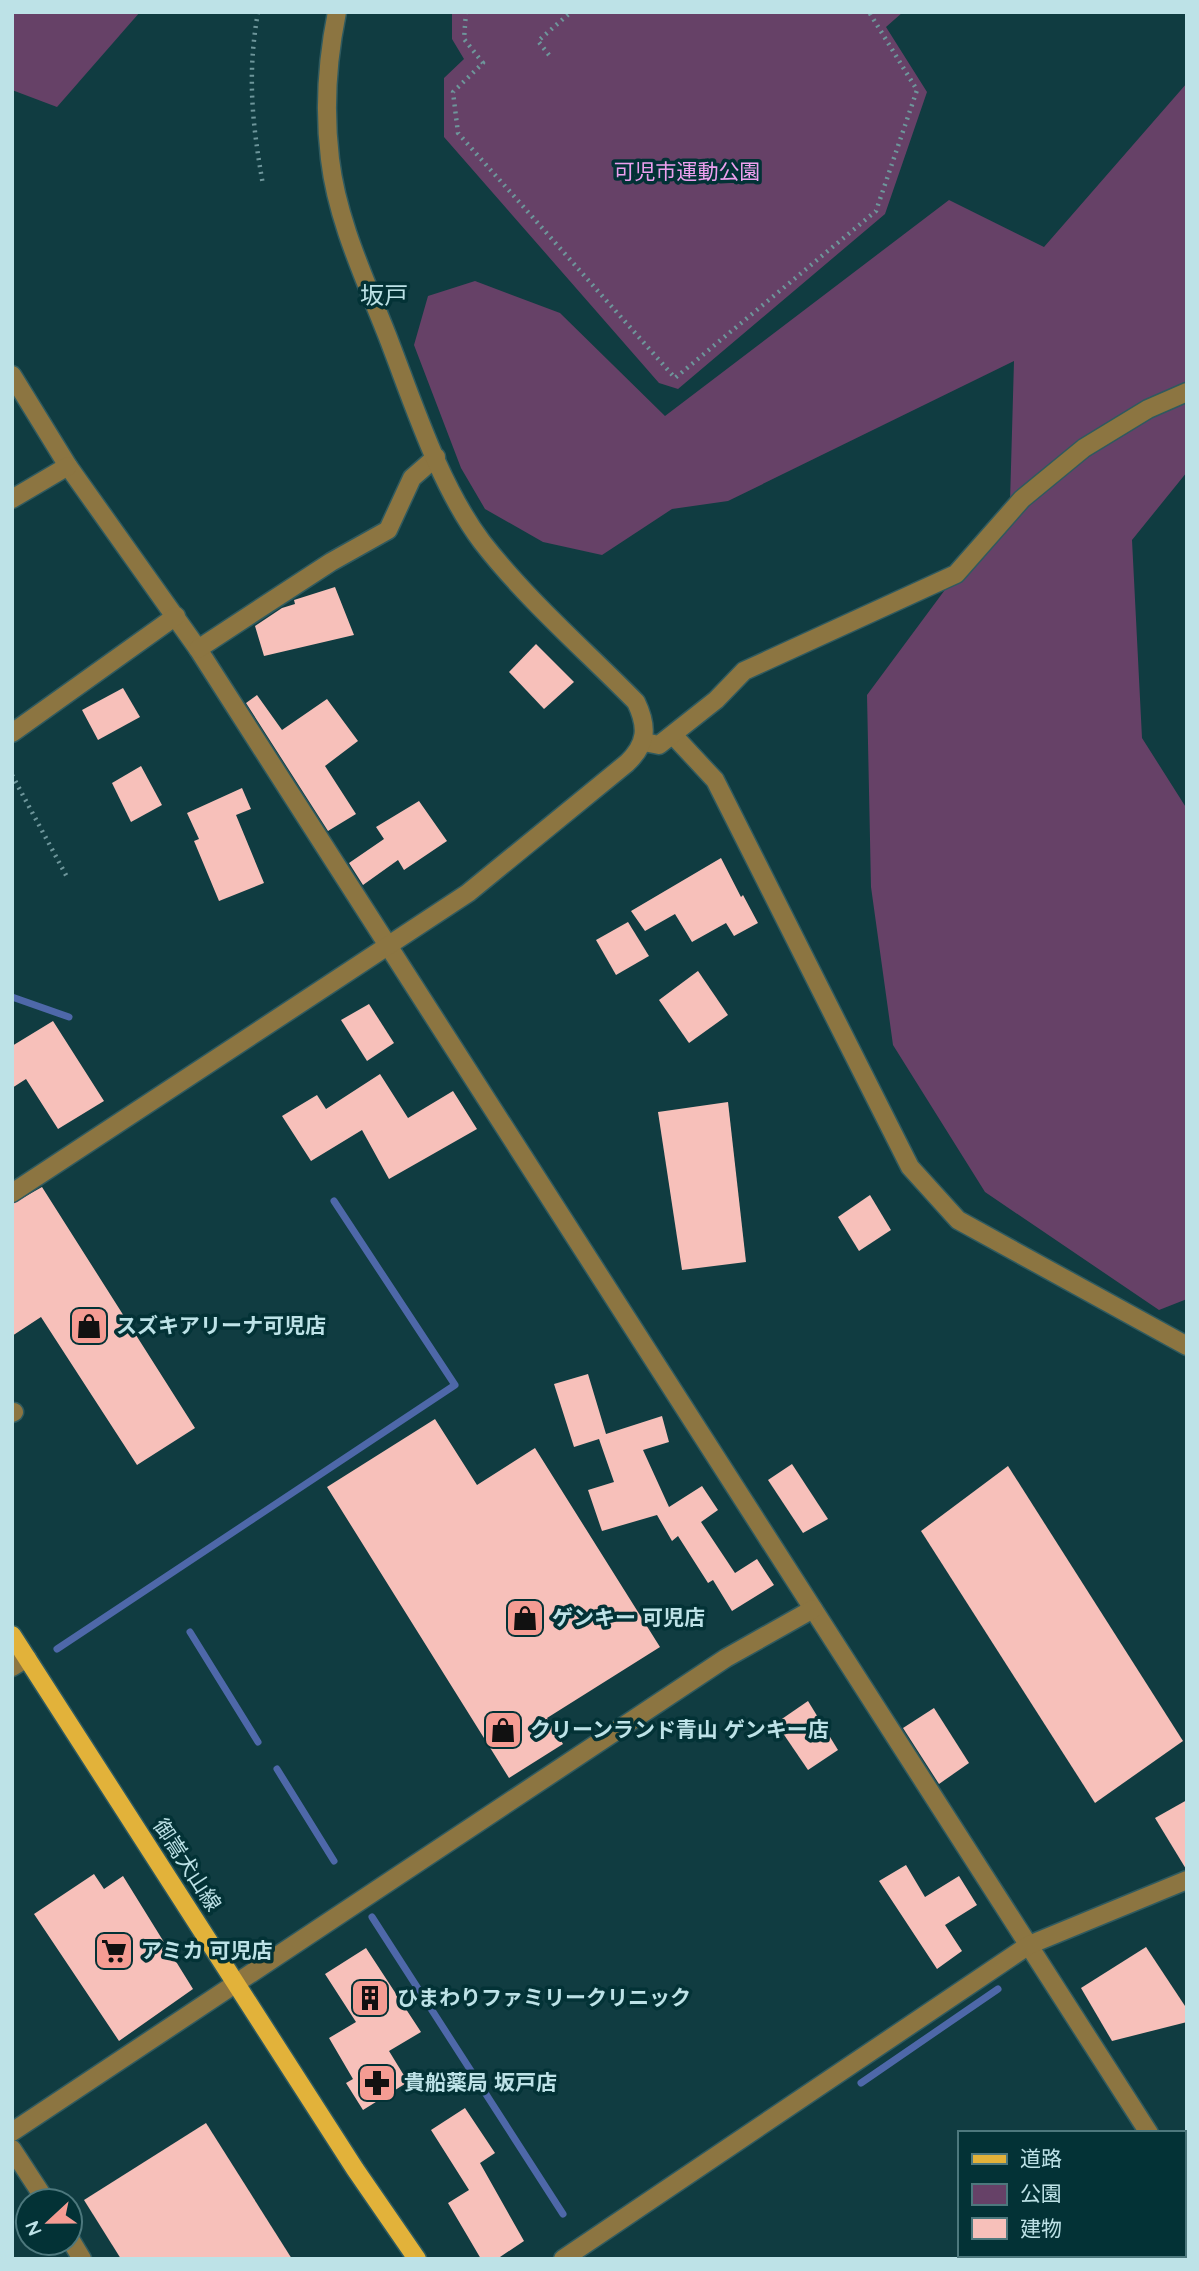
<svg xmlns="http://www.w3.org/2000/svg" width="1199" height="2271" viewBox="0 0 1199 2271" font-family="Quicksand,'Noto Sans JP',sans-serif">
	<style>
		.green { fill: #664167 }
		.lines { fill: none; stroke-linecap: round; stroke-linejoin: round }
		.stream { stroke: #4e68a9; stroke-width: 7 }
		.building { fill: #f7c0ba }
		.minor-casing { stroke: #2f5a5f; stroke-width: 21 }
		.major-casing { stroke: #2f5a5f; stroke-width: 21 }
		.path { stroke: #6e969b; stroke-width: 4.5; stroke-dasharray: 2 5; stroke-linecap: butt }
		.minor { stroke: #8c7541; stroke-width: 18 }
		.major { stroke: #e2b23a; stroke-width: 18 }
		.labels { text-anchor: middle; stroke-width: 7; stroke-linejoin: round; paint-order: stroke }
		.park-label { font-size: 21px; fill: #eda0ef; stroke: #033236 }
		.poi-label { font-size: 21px; font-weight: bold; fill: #bde2e7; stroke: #033236; text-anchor: start }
		.street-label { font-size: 21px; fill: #bde2e7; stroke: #033236 }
		.quarter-label { font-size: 24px; fill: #bde2e7; stroke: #033236 }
	</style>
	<rect width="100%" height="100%" fill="#103c41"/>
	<g class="green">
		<polygon points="12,12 140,12 57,107 12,90"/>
		<polygon points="452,12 903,12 886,27 927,92 885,214 678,389 659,383 444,137 444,78 464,59 452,39"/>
		<polygon points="1187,83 1187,472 1132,540 1142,738 1187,809 1187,1299 1159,1310 985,1192 893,1045 871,887 867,695 1010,502 1014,361 728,501 672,509 602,555 543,542 485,509 461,468 414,345 428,296 475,281 560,313 665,416 949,200 1044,247"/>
	</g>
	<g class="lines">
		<g class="stream">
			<polyline points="12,997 69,1017"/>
			<polyline points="190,1632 258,1742"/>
			<polyline points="57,1649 455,1385 334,1201"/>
			<polyline points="277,1769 334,1861"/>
			<polyline points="372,1917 563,2214"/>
			<polyline points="861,2083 998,1989"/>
		</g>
	</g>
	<g class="building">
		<polygon points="335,587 354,635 264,656 255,626 282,608 295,604 294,600"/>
		<polygon points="536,644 574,682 544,709 509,672"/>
		<polygon points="123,688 140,717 98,740 82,710"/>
		<polygon points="257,695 282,730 327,699 358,741 325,766 356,814 328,831 246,703"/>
		<polygon points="141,766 162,805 131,822 112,783"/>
		<polygon points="242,788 251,809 236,815 264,883 219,901 194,841 199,839 187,813"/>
		<polygon points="419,801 447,841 404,870 398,860 363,885 349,863 384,839 376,827"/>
		<polygon points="721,858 741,897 743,895 758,923 734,936 726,923 692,942 675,914 645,931 631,911"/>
		<polygon points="628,922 649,956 616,975 596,940"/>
		<polygon points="698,971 728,1015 689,1043 659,1000"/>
		<polygon points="369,1004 394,1043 367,1061 341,1020"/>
		<polygon points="53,1021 104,1101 58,1129 26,1079 12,1088 12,1046"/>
		<polygon points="380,1074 408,1118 453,1091 477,1129 389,1179 362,1130 311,1161 282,1116 317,1095 326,1109"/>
		<polygon points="728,1102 746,1262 682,1270 658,1112"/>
		<polygon points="42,1187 195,1428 137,1465 41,1317 12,1336 12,1204"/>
		<polygon points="870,1195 891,1230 859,1251 838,1217"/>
		<polygon points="588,1374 606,1434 662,1416 669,1442 643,1450 669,1507 702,1486 718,1510 701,1522 735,1573 757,1559 774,1585 732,1611 713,1580 708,1583 678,1536 672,1541 657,1515 602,1531 588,1490 614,1482 599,1439 574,1447 554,1384"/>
		<polygon points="435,1419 477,1485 535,1448 660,1647 547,1718 563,1744 509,1778 327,1487"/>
		<polygon points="792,1464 828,1519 803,1533 768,1480"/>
		<polygon points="1008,1466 1183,1741 1095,1803 921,1531"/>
		<polygon points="808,1701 838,1750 808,1770 776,1723"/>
		<polygon points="934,1708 969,1763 939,1784 903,1728"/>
		<polygon points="1187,1800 1187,1869 1186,1869 1155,1818"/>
		<polygon points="906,1865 925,1897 959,1876 977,1905 945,1925 962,1951 937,1969 879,1881"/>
		<polygon points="94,1874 104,1889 123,1876 193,1989 119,2041 34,1914"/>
		<polygon points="1146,1947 1187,2009 1187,2022 1112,2041 1081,1988"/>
		<polygon points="366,1948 421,2032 389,2051 408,2082 363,2110 346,2083 353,2079 329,2038 356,2022 325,1974"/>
		<polygon points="465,2108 495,2153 480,2163 524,2241 497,2259 481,2259 448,2203 469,2190 431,2130"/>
		<polygon points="206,2123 292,2259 121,2259 84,2200"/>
	</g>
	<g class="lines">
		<defs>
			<g id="minor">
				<polyline points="12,375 68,466 198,649 1149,2133"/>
				<polyline points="12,499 68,466"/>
				<polyline points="198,649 331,562 388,530 412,478 436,457"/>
				<polyline points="12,733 176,616"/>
				<polyline points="673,735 715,780 910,1167 958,1220 1187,1346"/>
				<polyline points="644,742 659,745 716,700 744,671 956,574 1022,499 1084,448 1148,409 1187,392"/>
				<path d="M12,1193L468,893L627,763C647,744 648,727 636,702C585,650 527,600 482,542C439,485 413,402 387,335C365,279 337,220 330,159C324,110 327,61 337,12"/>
				<polyline points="12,1413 14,1412"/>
				<polyline points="12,1667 27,1658"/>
				<polyline points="12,2132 726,1658 813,1609"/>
				<polyline points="12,2149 46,2201"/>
				<polyline points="1183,2186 1187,2191"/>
				<polyline points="70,2239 82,2259"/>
				<polyline points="563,2259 1029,1945 1187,1880"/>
			</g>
			<polyline id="major" points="12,1635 355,2169 417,2259"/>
		</defs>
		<use href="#minor" class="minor-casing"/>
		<use href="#major" class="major-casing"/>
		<g class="path">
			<path d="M258,12C247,75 252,122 263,185"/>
			<polyline points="466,12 464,39 483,63 453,92 458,133 675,378 876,211 917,90 869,12"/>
			<polyline points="549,55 538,41 571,12"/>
			<polyline points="12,775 67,877"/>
		</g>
		<use href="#minor" class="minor"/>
		<use href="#major" class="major"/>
	</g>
	<defs>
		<symbol id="shop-square" viewBox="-11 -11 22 22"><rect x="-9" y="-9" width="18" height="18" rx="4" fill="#f59c93" stroke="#033236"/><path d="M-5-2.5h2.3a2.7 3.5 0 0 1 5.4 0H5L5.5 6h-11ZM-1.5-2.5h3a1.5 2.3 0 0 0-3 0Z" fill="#111"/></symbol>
		<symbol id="supermarket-square" viewBox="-11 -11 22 22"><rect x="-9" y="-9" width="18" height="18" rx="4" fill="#f59c93" stroke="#033236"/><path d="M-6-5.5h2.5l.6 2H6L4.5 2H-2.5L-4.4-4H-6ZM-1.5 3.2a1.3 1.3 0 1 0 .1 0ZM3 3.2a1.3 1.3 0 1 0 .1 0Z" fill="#111"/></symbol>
		<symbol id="building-square" viewBox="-11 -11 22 22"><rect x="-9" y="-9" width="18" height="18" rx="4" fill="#f59c93" stroke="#033236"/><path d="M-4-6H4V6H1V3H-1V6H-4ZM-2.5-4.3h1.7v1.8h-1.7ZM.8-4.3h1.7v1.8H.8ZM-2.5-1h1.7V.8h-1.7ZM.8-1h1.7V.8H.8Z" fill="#111"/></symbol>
		<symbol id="pharmacy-square" viewBox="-11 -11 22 22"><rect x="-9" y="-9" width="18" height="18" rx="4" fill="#f59c93" stroke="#033236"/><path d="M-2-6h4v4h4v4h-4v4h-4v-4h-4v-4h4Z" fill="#111"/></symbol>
	</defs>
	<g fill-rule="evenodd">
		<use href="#shop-square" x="67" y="1304" width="44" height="44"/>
		<use href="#shop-square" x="503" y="1596" width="44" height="44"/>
		<use href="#shop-square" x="481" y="1708" width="44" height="44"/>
		<use href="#supermarket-square" x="92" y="1929" width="44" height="44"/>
		<use href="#building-square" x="348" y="1976" width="44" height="44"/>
		<use href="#pharmacy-square" x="355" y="2061" width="44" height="44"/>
	</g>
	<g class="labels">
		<g class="park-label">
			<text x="687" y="179">可児市運動公園</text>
		</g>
		<g class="poi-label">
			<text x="116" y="1333">スズキアリーナ可児店</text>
			<text x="552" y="1625">ゲンキー 可児店</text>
			<text x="530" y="1737">クリーンランド青山 ゲンキー店</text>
			<text x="141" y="1958">アミカ 可児店</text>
			<text x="397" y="2005">ひまわりファミリークリニック</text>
			<text x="404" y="2090">貴船薬局 坂戸店</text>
		</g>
		<g class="street-label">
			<text transform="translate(187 1865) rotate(57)" y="7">御嵩犬山線</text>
		</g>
		<g class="quarter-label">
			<text x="384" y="304">坂戸</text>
		</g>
	</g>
	<rect width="1199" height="2271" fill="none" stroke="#bde2e7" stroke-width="28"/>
	<rect x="958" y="2131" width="228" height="126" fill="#033236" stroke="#4d787d" stroke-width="2"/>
	<rect x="972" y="2154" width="35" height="10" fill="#e2b23a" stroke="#4d787d" stroke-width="2"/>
	<text x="1020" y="2166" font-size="21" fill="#bde2e7">道路</text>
	<rect x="972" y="2184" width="35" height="21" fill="#664167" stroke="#4d787d" stroke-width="2"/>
	<text x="1020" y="2201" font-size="21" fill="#bde2e7">公園</text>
	<rect x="972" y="2218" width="35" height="21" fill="#f7c0ba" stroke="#4d787d" stroke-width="2"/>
	<text x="1020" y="2236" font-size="21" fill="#bde2e7">建物</text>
	<g transform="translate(49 2222) rotate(248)"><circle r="33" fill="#033236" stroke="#4d787d" stroke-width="2"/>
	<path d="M0-5L12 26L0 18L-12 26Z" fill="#f59c93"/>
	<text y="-10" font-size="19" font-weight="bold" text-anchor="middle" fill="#bde2e7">N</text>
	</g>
</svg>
